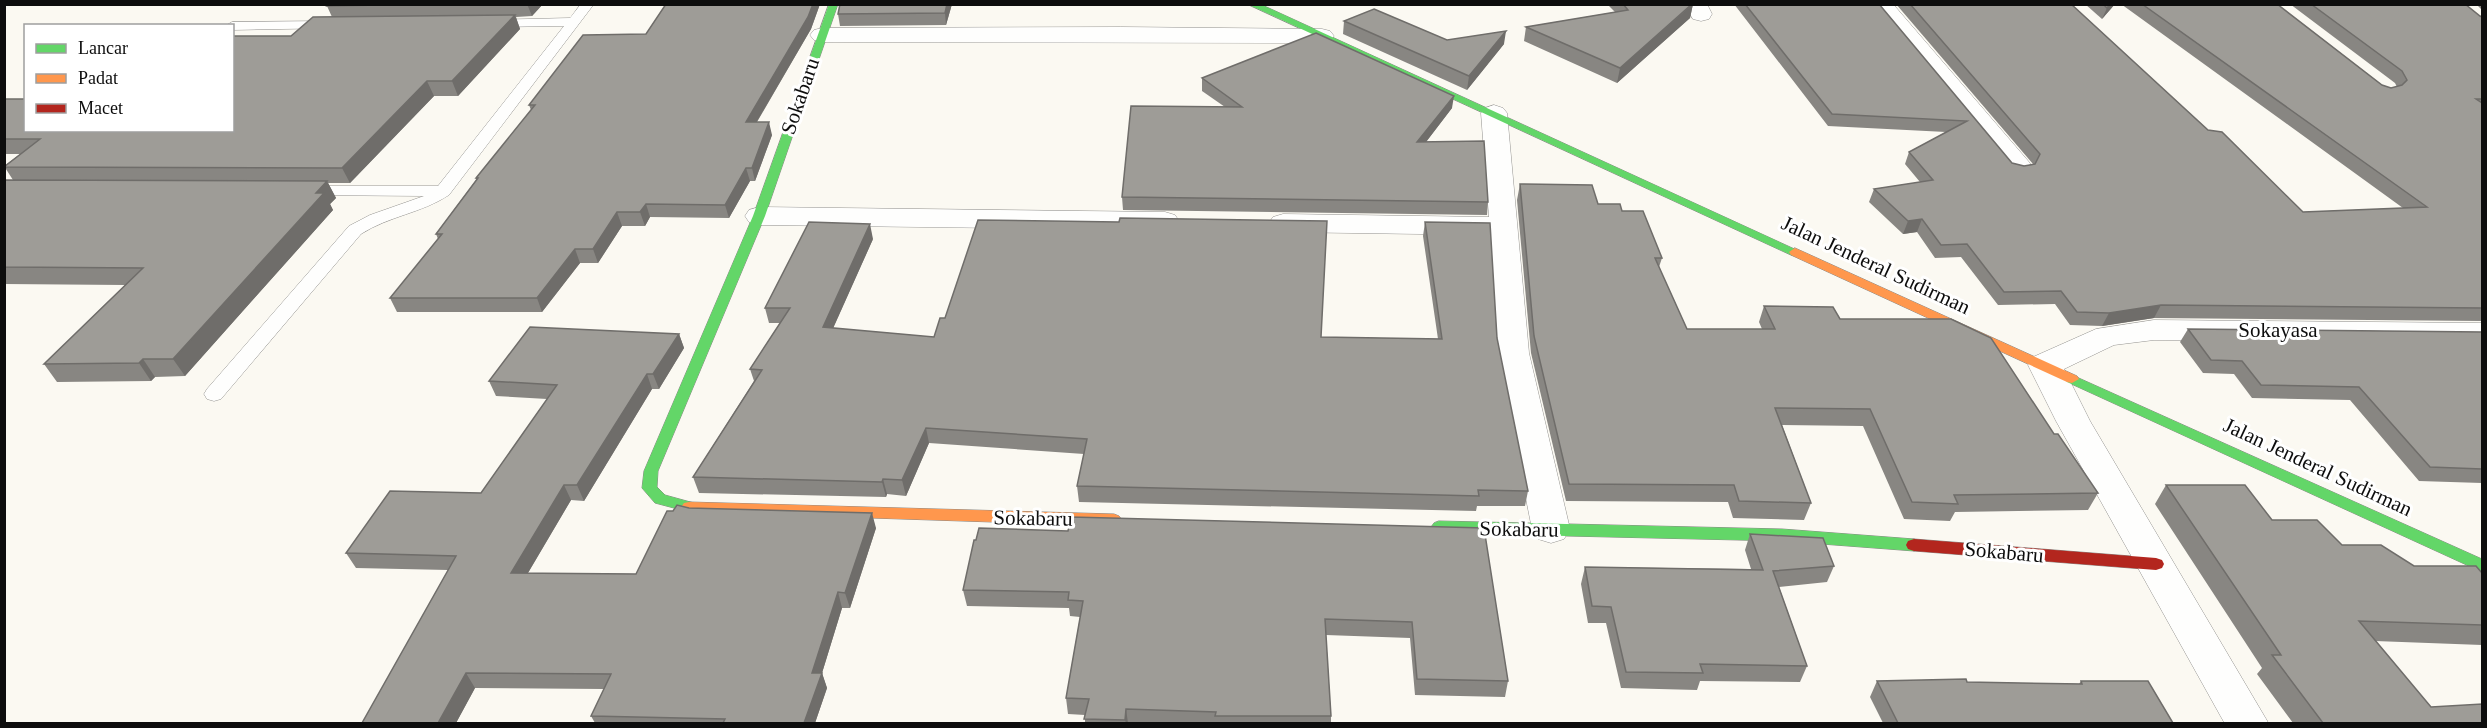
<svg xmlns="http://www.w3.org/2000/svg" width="2487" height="728" viewBox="0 0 2487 728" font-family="Georgia,serif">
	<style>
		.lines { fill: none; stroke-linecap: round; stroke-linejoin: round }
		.lane-casing { stroke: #949390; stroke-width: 1 }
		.street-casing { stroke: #949390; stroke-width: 1 }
		.fast-casing { stroke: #8b8a87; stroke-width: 1 }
		.slow-casing { stroke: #8b8a87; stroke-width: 1 }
		.jam-casing { stroke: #8b8a87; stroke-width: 1 }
		.lane { fill: #fefefd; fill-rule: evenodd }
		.street { fill: #fefefd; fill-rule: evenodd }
		.fast { fill: #63d668; fill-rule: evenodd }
		.slow { fill: #ff974d; fill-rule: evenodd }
		.jam { fill: #b3261e; fill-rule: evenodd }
		.wall { fill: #888682 }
		.shaded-wall { fill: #6f6d6a }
		.building { fill: #9e9c97; stroke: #6f6d6a; stroke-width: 1.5 }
		.labels { text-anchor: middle; stroke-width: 6; stroke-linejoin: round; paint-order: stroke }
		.street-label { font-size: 21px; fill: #0d0d0d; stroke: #fff }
	</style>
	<rect width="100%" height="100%" fill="#fbf9f2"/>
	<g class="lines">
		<defs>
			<g id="lane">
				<path d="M581,4H594L449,195C422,213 389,216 361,234L221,399L214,401L207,399L204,394L207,389L349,226L370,215L424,196L305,195L297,190L299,186H438L564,26L492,27L485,23L487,20L570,18Z"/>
				<polygon points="330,21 335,22 337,25 335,28 232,30 232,26 225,26 232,22"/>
			</g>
			<g id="street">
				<polygon points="1684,4 1707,4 1712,14 1709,19 1701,21 1693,19"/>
				<polygon points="1869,4 1893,4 2029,162 2033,168 2029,174 2019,176 2009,174"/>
				<polygon points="1121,27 1322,29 1330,31 1334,36 1330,41 1322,43 822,42 814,40 810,35 814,30 822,28"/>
				<polygon points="1494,105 1503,108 1507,113 1529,353 1570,529 1564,539 1551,543 1538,539 1532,529 1497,353 1490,235 1283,232 1273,229 1269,223 1273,217 1283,214 1489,217 1481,113 1485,108"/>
				<polygon points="759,207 1165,212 1175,215 1179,221 1175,227 1165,230 759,225 749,222 745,216 749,210"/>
				<polygon points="2154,320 2482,323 2482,343 2154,340 2114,345 2064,369 2090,421 2269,724 2225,724 2056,421 2028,365 2033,357 2096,329"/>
			</g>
			<g id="fast">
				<polygon points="829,4 838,4 765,216 658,471 657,487 665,495 694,503 697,507 694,511 689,512 655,503 642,488 644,471 753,216"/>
				<polygon points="1247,4 1260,4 1801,252 1795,256 1791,255"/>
				<polygon points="2072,375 2482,559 2482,572 2067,382 2065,379"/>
				<polygon points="1439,521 1782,529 1914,539 1920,541 1922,545 1920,549 1914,551 1782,541 1439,533 1434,531 1431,527 1434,523"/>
			</g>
			<g id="slow">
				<polygon points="1795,248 2077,376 2079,379 2072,383 2067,382 1791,255 1789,252"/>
				<polygon points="689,502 1114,514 1119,516 1122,520 1119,524 1114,526 689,512 684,511 681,507 684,503"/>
			</g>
			<polygon id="jam" points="1914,539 2156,558 2162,560 2164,564 2162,568 2156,570 1914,551 1908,549 1906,545 1908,541"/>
		</defs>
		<use href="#lane" class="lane-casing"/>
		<use href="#street" class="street-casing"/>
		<use href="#fast" class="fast-casing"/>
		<use href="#slow" class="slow-casing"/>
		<use href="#jam" class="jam-casing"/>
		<use href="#lane" class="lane"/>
		<use href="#street" class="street"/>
		<use href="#fast" class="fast"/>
		<use href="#slow" class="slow"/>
		<use href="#jam" class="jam"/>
	</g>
	<g class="wall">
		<polygon points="329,4 543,4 532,16 516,17 520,29 458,96 434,96 350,183 328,183 336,198 330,204 333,210 185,376 155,377 151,381 57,382 44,364 125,285 4,284 4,180 13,180 4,166 20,154 4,154 4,99 26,130 291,36 332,17 327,6"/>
		<polygon points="666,4 820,4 811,29 757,122 772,135 755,181 750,181 729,218 650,217 645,226 622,226 598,263 580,263 542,312 397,312 390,298 438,239 436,234 476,180 476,178 531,110 529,105 646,34"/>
		<polygon points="840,4 952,4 946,25 840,26 838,14"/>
		<polygon points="1607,4 1693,4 1690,18 1617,83 1524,41 1526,27 1615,12"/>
		<polygon points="1734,4 1879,4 2012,163 2024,166 2033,164 1896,4 2071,4 2208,130 2303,212 2403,208 2121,4 2277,4 2382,85 2391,88 2397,87 2395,83 2290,4 2465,4 2480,16 2482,17 2482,321 2154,318 2102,326 2070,325 2055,304 1998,305 1961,257 1935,258 1917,232 1903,234 1869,202 1874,189 1920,182 1905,164 1909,152 1946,132 1828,126"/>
		<polygon points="2085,4 2115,4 2102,19"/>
		<polygon points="2476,4 2482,4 2482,10"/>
		<polygon points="1344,21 1447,40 1504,44 1467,90 1343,34"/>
		<polygon points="1202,78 1452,108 1426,142 1488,202 1487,215 1123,210 1122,197 1225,107 1202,91"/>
		<polygon points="1520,184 1598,204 1622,211 1662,258 1659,267 1687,329 1762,329 1759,322 1764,306 1840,319 2054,434 2098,493 2088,510 1955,512 1950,521 1904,519 1863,426 1782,425 1811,503 1804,520 1733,518 1728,502 1566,501 1531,353 1517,200"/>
		<polygon points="1425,222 1497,338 1528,491 1525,506 1477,506 1476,511 1079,502 1077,486 1084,454 929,443 906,496 887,494 886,497 699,493 693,477 754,381 750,369 780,323 769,323 765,308 873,239 833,328 934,337 1321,337 1438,339 1423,236"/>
		<polygon points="2188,329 2482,332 2482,483 2419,481 2350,400 2252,398 2234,374 2203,373 2180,342"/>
		<polygon points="679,334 684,348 659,389 652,389 584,501 571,500 528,573 636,574 673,511 689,508 876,528 850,608 842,608 822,673 827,688 815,723 595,723 591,716 604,689 475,688 456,723 448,570 356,568 346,553 481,493 547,399 496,396 489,381"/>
		<polygon points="2166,485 2272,520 2342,545 2414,566 2482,573 2482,645 2375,641 2431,707 2482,723 2293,723 2257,674 2262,668 2155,504"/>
		<polygon points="1484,528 1508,681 1505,697 1415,695 1410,638 1326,635 1331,716 1331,723 1085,723 1085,715 1068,714 1066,698 1080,617 1070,616 1069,608 967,606 963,590 1068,531"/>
		<polygon points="1750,534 1834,566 1827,582 1779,587 1807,666 1800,682 1700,681 1697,690 1621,688 1606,623 1588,623 1581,584 1585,567 1751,569 1745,550"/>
		<polygon points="1877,681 1967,682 2079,684 2081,681 2173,723 1883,723 1870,697"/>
	</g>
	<g class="shaded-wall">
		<polygon points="527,4 543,4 532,16"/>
		<polygon points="813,4 820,4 811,29 749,135 746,122"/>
		<polygon points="947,4 952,4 946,25 945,13"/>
		<polygon points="1693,4 1690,18 1617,83 1620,68"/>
		<polygon points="2110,4 2115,4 2102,19 2107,8"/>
		<polygon points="515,15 520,29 458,96 452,81"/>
		<polygon points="1506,31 1504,44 1467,90 1469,76"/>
		<polygon points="427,81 434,96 350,183 342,168"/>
		<polygon points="1454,96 1452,108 1416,155 1417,142"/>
		<polygon points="769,122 772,135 755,181 752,168"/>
		<polygon points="746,168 750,181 729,218 725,205"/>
		<polygon points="327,181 336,198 330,204 333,210 185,376 173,359 316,193"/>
		<polygon points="646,204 650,217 645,226 640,212"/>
		<polygon points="617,212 622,226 598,263 593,249"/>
		<polygon points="1922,219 1917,232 1903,234 1908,221"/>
		<polygon points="870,224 873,239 827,342 823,327"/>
		<polygon points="575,249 580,263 542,312 537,298"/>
		<polygon points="2161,305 2154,318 2102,326 2109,313"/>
		<polygon points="679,334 684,348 659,389 653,374"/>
		<polygon points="143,359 155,377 151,381 139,363"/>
		<polygon points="647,374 652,389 584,501 577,485"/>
		<polygon points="926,428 929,443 906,496 902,480"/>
		<polygon points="883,479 887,494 886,497 882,482"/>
		<polygon points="564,485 571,500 519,588 511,573"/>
		<polygon points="872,513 876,528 850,608 845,593"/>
		<polygon points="838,592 842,608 822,673 827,688 815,723 804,723 812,673"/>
		<polygon points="466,673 475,688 456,723 438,723"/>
		<polygon points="1126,709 1128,723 1126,723 1125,720"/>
	</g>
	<g class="building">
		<polygon points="329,4 441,4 327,6"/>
		<polygon points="666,4 813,4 808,17 746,122 769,122 752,168 746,168 725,205 646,204 640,212 617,212 593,249 575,249 537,298 390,298 442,234 436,234 478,178 476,178 535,105 529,105 583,35 646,34"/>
		<polygon points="840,4 947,4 945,13 838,14"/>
		<polygon points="1623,4 1692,4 1620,68 1526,27 1628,10"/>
		<polygon points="1745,4 1879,4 2012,163 2024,166 2035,164 2040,154 1910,4 2071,4 2208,130 2222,132 2303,212 2427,207 2142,4 2277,4 2382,85 2391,88 2402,85 2407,80 2402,71 2311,4 2465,4 2480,16 2482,17 2482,99 2476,99 2482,103 2482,308 2161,305 2109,313 2077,312 2061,291 2004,292 1967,244 1941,245 1922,219 1908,221 1874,189 1933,180 1909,152 1967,121 1832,114"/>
		<polygon points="2103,4 2110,4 2107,8"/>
		<polygon points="1374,9 1447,40 1506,31 1469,76 1344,21"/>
		<polygon points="515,15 452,81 427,81 342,168 4,167 40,139 4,139 4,99 26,99 26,130 232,130 232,36 291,36 313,17"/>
		<polygon points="1316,33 1454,96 1417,142 1484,141 1488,202 1122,197 1131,106 1242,107 1202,78"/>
		<polygon points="4,180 327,181 316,193 324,193 173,359 143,359 139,363 44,364 143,268 4,267"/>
		<polygon points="1520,184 1592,185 1598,204 1620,204 1622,211 1643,211 1662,258 1655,258 1687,329 1775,329 1764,306 1833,307 1840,319 1951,319 1991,338 2054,434 2058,434 2098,493 1954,495 1958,504 1912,502 1870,409 1775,408 1811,503 1739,501 1734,485 1569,484 1534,336"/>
		<polygon points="1120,218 1327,221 1321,337 1442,339 1425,222 1490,223 1497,338 1528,491 1478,490 1479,496 1077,486 1087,439 926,428 902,480 883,479 882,482 693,477 762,370 750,369 790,308 765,308 809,222 870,224 823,327 934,337 940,318 945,318 978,220 1119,222"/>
		<polygon points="530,327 679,334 653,374 647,374 577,485 564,485 511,573 636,574 667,511 673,511 677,505 689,508 872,513 845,593 838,592 812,673 822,673 804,723 723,723 725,719 591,716 611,674 466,673 438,723 362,723 456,556 346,553 390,491 481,493 557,385 489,381"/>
		<polygon points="2188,329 2482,332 2482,469 2430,467 2359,387 2261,385 2242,361 2211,360"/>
		<polygon points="2166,485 2245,485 2272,520 2317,520 2342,545 2381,545 2414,566 2476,566 2482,573 2482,625 2359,621 2431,707 2482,704 2482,723 2323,723 2272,655 2281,655"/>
		<polygon points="1071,517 1484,528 1508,681 1417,679 1412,622 1325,619 1331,716 1215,716 1216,712 1126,709 1125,720 1084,719 1089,699 1066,698 1083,601 1068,600 1069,592 963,590 974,540 976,540 979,528 1068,531"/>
		<polygon points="1750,534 1823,538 1834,566 1773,571 1807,666 1700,664 1703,673 1626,672 1611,607 1592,606 1585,567 1763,570"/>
		<polygon points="1966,679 1967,682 2082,684 2081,681 2148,681 2173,723 1898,723 1877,681"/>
	</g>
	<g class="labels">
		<g class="street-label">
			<text transform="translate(800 96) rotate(-71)" y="7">Sokabaru</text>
			<text transform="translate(1876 265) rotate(25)" y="7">Jalan Jenderal Sudirman</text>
			<text x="2278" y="337">Sokayasa</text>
			<text transform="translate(2318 467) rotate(25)" y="7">Jalan Jenderal Sudirman</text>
			<text transform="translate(1033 518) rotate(1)" y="7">Sokabaru</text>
			<text transform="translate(1519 529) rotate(1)" y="7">Sokabaru</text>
			<text transform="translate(2004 552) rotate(5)" y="7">Sokabaru</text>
		</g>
	</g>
	<rect width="2487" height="728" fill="none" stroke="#0d0d0d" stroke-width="12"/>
	<rect x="24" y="24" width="210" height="108" fill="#ffffff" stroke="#9e9e9e" stroke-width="1.5"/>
	<rect x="36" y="44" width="30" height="9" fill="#63d668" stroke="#9e9e9e" stroke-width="1.5"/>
	<text x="78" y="54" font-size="18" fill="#0d0d0d">Lancar</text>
	<rect x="36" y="74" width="30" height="9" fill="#ff974d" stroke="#9e9e9e" stroke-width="1.5"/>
	<text x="78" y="84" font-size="18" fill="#0d0d0d">Padat</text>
	<rect x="36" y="104" width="30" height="9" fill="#b3261e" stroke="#9e9e9e" stroke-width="1.5"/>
	<text x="78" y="114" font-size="18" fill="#0d0d0d">Macet</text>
</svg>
